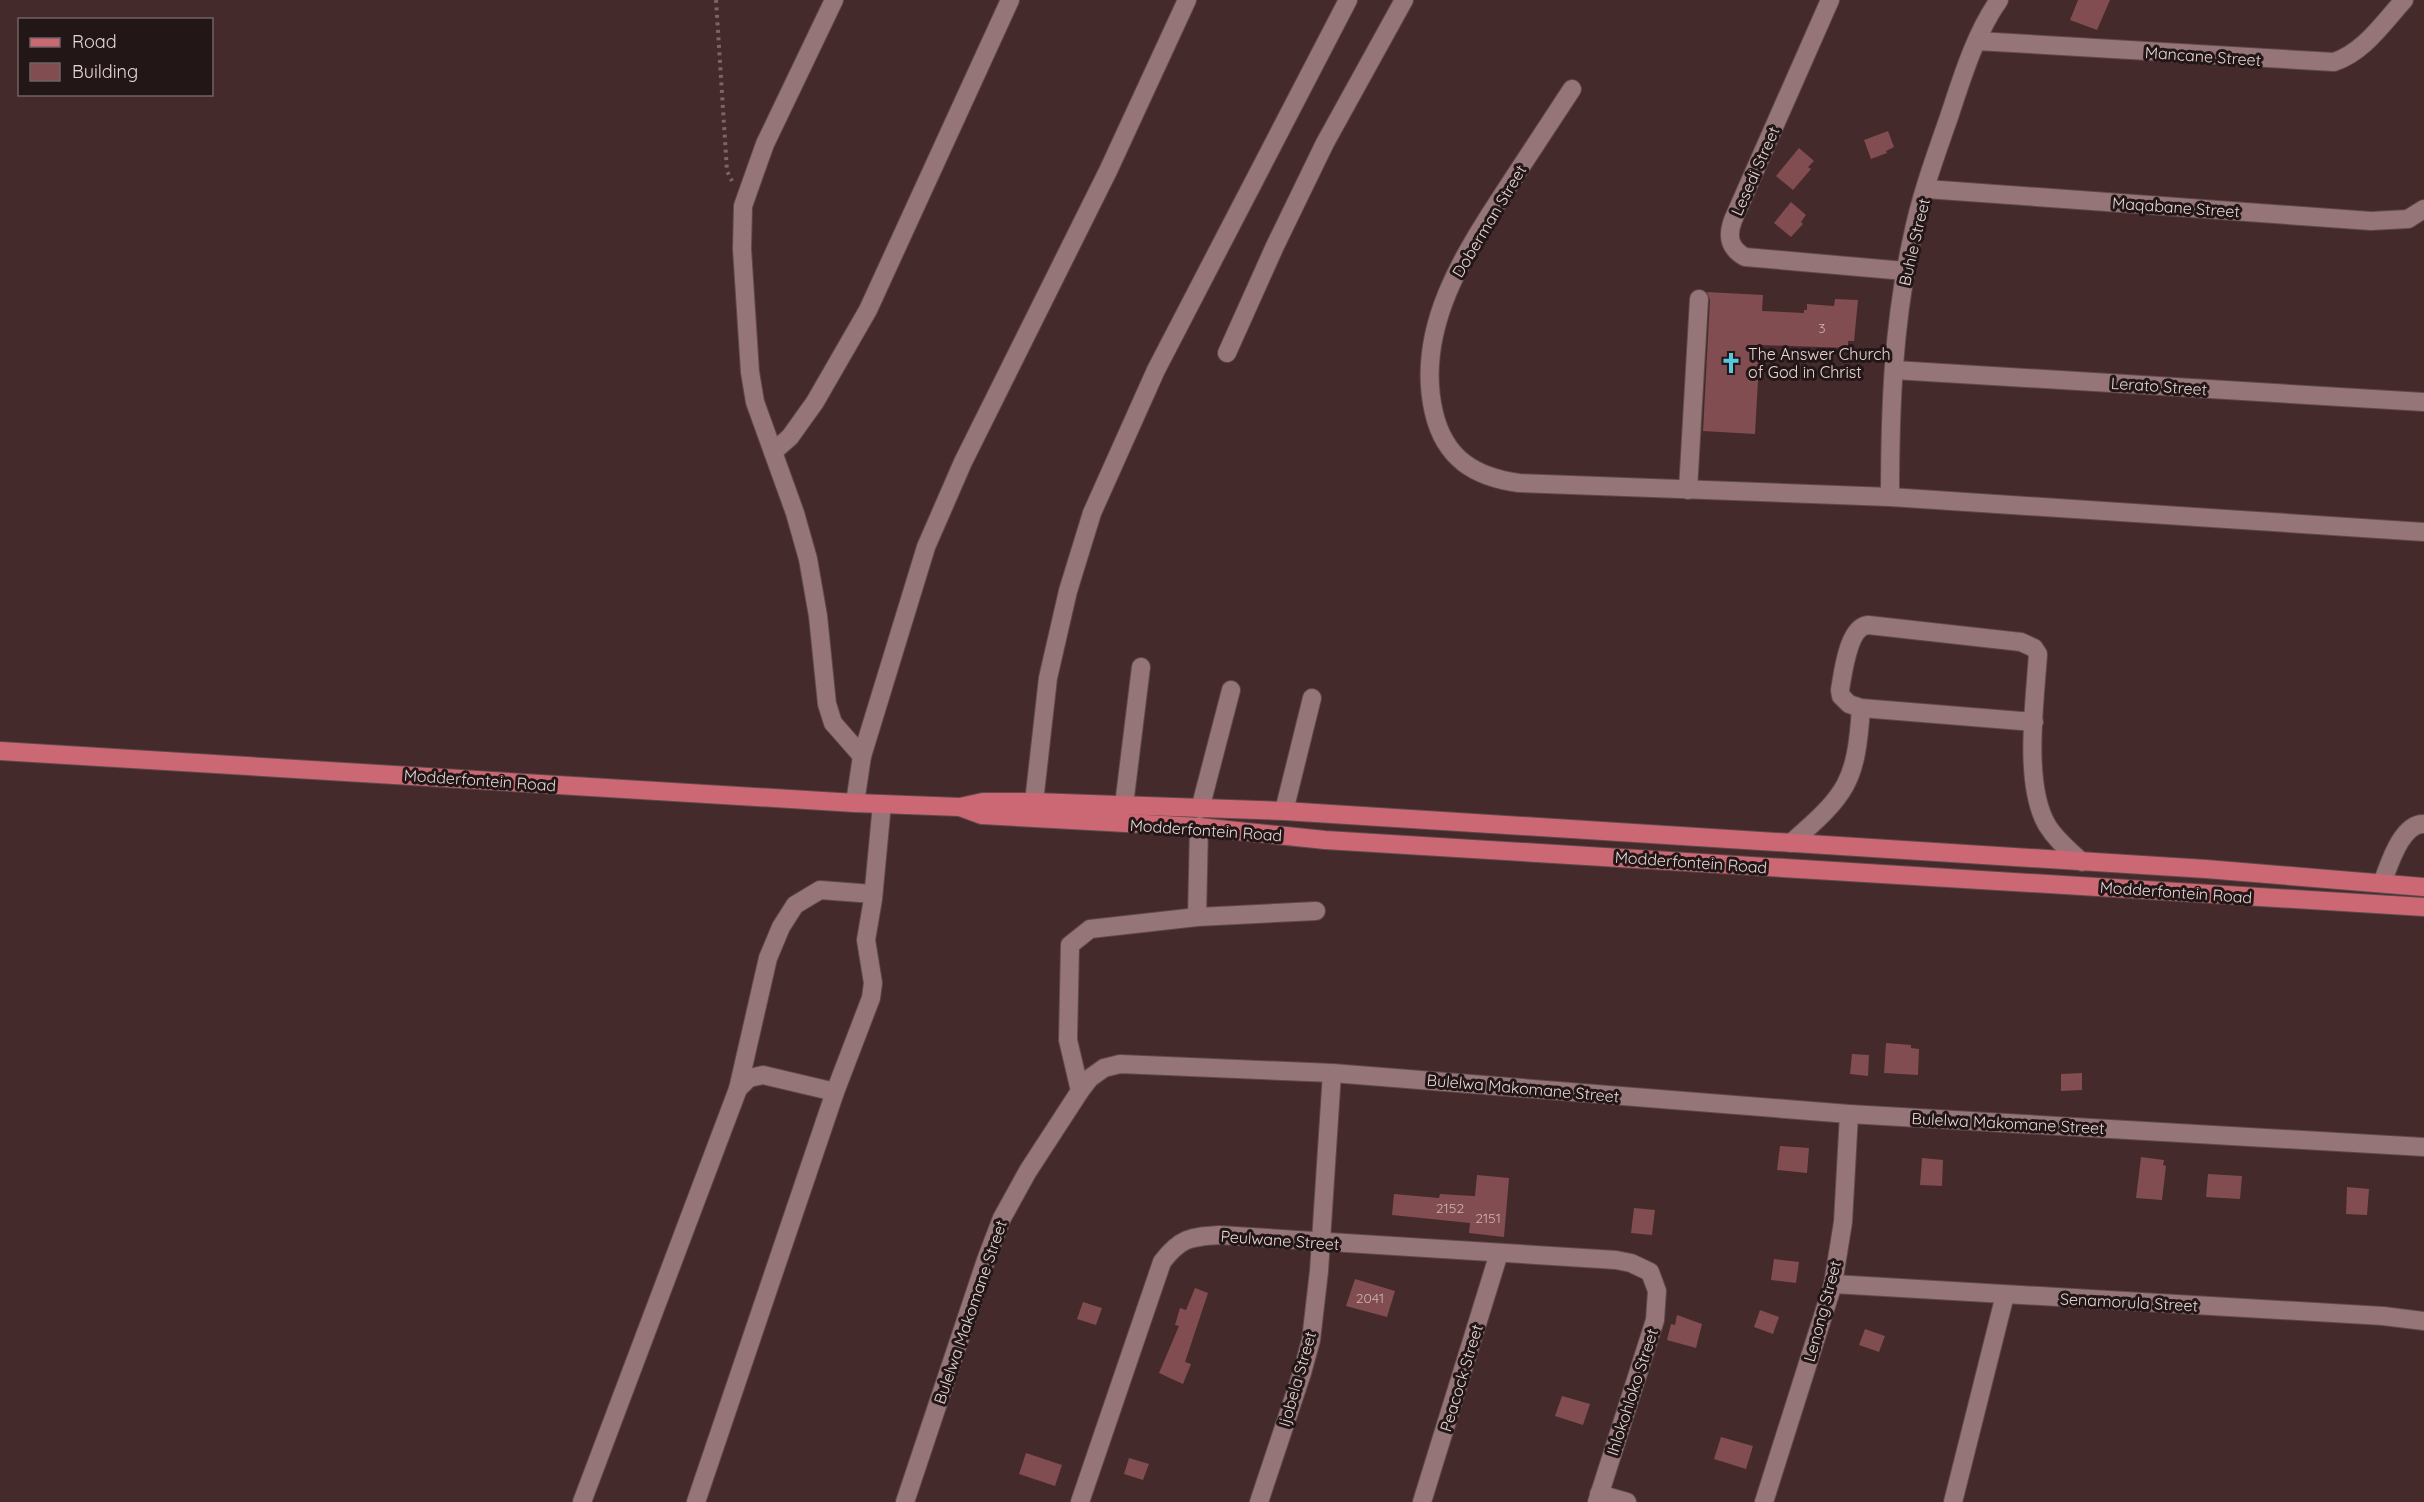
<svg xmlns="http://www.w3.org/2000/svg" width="2424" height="1502" viewBox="0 0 2424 1502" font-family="Quicksand,sans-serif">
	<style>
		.building { fill: #824d51 }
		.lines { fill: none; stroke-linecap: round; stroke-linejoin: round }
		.minor-casing { stroke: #5f494a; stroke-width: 20 }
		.major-casing { stroke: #5f494a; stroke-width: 20 }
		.path { stroke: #7c6565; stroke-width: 4; stroke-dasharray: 3 4.5; stroke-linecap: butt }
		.minor { stroke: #957577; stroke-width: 18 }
		.major { stroke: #cb6874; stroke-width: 18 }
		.labels { text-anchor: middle; stroke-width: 6; stroke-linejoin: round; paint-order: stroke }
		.number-label { font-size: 14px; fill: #ceb4b5 }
		.street-label { font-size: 16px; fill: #e8d6d6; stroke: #221617 }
		.poi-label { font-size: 16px; fill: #e8d6d6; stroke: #221617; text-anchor: start }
	</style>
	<rect width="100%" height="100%" fill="#442a2b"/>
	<g class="building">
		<polygon points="2078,0 2110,0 2097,30 2070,20"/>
		<polygon points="1888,131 1894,147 1886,151 1887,153 1871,159 1864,140"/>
		<polygon points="1799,148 1814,161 1808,167 1811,169 1793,190 1776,176"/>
		<polygon points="1791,202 1806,215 1801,222 1803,224 1791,237 1774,223"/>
		<polygon points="1707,292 1763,295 1762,311 1804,313 1804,310 1807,310 1807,304 1834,306 1835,299 1858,300 1854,341 1848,341 1848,348 1760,345 1755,434 1703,431 1710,300"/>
		<polygon points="1886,1043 1911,1045 1911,1048 1919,1049 1918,1075 1884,1073"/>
		<polygon points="1852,1054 1869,1055 1868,1076 1850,1074"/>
		<polygon points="2082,1073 2082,1090 2061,1091 2061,1074"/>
		<polygon points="1780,1146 1809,1148 1807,1173 1777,1170"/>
		<polygon points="2141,1157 2164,1160 2163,1165 2166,1166 2162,1200 2136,1198"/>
		<polygon points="1922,1158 1943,1160 1942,1186 1920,1185"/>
		<polygon points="2208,1174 2242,1176 2240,1199 2206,1197"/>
		<polygon points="1477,1175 1509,1178 1504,1237 1469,1233 1470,1223 1392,1215 1394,1194 1439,1198 1440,1194 1473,1196 1475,1196"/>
		<polygon points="2347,1187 2369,1189 2367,1215 2346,1214"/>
		<polygon points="1634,1208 1655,1210 1652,1235 1631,1233"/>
		<polygon points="1774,1259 1799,1262 1796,1283 1771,1280"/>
		<polygon points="1355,1279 1395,1291 1387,1317 1346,1306"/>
		<polygon points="1195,1288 1208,1293 1185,1362 1191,1364 1183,1384 1159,1373 1179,1326 1175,1325 1180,1308 1186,1310"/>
		<polygon points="1083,1302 1102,1308 1096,1325 1077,1319"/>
		<polygon points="1760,1310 1779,1317 1773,1334 1754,1327"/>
		<polygon points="1677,1315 1702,1324 1696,1348 1667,1340 1671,1324 1675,1325"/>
		<polygon points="1865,1329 1885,1336 1879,1352 1859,1345"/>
		<polygon points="1562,1396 1590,1404 1583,1425 1555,1416"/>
		<polygon points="1721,1437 1753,1446 1746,1469 1714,1459"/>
		<polygon points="1026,1453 1062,1465 1055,1486 1019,1474"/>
		<polygon points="1129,1458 1149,1464 1143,1480 1124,1474"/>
	</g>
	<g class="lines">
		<defs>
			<g id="minor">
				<polyline points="834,0 765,144 755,172 743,206 742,249 750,372 755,402 795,513 808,559 818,616 827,704 833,723 862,756"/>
				<path d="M1830,0L1733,220C1727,236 1729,248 1745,257L1905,271"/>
				<path d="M1977,41L2334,62C2364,52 2383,23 2404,0"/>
				<path d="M1572,89C1551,121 1530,153 1509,185C1465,252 1414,329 1434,413C1445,459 1475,477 1519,483L1890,497L2424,532"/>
				<polyline points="1926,189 2371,221 2408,219 2424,209"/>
				<polyline points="1227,353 1275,246 1325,143 1404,0"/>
				<polyline points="1894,370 2424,402"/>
				<polyline points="773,452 790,437 815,402 868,310 1010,0"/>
				<polyline points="1688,490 1699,299"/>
				<path d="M1890,497C1890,410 1893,324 1912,239C1920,198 1935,157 1949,117C1962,78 1975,34 1999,0"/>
				<path d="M2034,722L1861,708L1849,704L1841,696L1840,690C1843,673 1848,627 1868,625L2021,642L2034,648L2038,654C2035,701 2023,784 2047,825C2056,840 2069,850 2082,862"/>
				<polyline points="1034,802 1048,678 1068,591 1092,513 1156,370 1348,0"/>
				<polyline points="855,803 862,756 926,547 963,462 1108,171 1187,0"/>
				<polyline points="1124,805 1141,667"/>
				<polyline points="1200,809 1231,690"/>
				<polyline points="1284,811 1312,698"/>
				<path d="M1791,843C1847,794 1856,783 1861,708"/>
				<path d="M2382,883C2389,866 2401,823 2424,824"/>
				<polyline points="1197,917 1199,827"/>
				<polyline points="738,1089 768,958 781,927 795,905 820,890 873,894"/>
				<polyline points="1080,1091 1068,1040 1070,945 1090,929 1197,917 1316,911"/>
				<polyline points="1833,1284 2383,1316 2424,1321"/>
				<polyline points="1599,1494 1627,1502"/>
				<polyline points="582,1502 738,1089 749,1078 763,1075 835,1092"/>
				<polyline points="696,1502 835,1092 871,998 873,983 866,940 873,899 882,804"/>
				<polyline points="905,1502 986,1260 1002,1218 1028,1171 1080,1091 1090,1078 1104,1068 1120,1064 1332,1073 1849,1114 2424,1147"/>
				<path d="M1080,1502L1162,1262C1180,1238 1190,1237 1219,1235L1616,1260L1631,1263L1650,1272L1657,1291L1655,1320L1597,1502"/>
				<polyline points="1259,1502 1302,1373 1311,1340 1319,1271 1332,1073"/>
				<polyline points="1422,1502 1499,1253"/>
				<polyline points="1764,1502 1833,1284 1843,1222 1849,1114"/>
				<polyline points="1953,1502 2005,1295"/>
			</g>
			<g id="major">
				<polyline points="0,751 855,803 960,807 983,802 1034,802 1284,811 2206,869 2424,887"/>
				<polyline points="960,807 982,815 1199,827 1325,840 2424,907"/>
			</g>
		</defs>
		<use href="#minor" class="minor-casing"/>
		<use href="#major" class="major-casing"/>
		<polyline class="path" points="716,0 727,171 732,181"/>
		<use href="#minor" class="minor"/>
		<use href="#major" class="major"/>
	</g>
	<defs>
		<symbol id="church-bare" viewBox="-9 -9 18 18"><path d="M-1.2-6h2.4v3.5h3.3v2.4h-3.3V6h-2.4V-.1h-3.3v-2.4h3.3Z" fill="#56c9e1" stroke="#221617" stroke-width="2.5" paint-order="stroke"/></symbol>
	</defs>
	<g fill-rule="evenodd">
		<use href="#church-bare" x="1716" y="348" width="30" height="30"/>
	</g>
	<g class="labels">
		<g class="number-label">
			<text x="1822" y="333">3</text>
			<text x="1450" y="1213">2152</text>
			<text x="1488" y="1223">2151</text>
			<text x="1370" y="1303">2041</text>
		</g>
		<g class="street-label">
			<text transform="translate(2203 56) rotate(4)" y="6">Mancane Street</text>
			<text transform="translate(1755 171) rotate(-66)" y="6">Lesedi Street</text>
			<text transform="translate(2176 207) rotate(4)" y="6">Maqabane Street</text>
			<text transform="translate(1489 221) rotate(-59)" y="6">Doberman Street</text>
			<text transform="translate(1914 242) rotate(-77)" y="6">Buhle Street</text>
			<text transform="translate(2159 386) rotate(4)" y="6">Lerato Street</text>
			<text transform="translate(480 780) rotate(4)" y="6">Modderfontein Road</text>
			<text transform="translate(1206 830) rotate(4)" y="6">Modderfontein Road</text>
			<text transform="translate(1691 862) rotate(4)" y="6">Modderfontein Road</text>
			<text transform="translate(2176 892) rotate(4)" y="6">Modderfontein Road</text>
			<text transform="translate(1523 1088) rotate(5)" y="6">Bulelwa Makomane Street</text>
			<text transform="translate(2008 1123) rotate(3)" y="6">Bulelwa Makomane Street</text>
			<text transform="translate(1280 1240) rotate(4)" y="6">Peulwane Street</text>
			<text transform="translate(2129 1302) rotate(3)" y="6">Senamorula Street</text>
			<text transform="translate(1822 1311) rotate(-75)" y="6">Lenong Street</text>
			<text transform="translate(970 1312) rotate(-71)" y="6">Bulelwa Makomane Street</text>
			<text transform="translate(1461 1378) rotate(-73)" y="6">Peacock Street</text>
			<text transform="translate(1297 1379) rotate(-74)" y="6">Ijobela Street</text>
			<text transform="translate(1632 1392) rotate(-72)" y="6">Ihlokohloko Street</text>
		</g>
		<g class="poi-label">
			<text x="1748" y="360">The Answer Church<tspan x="1748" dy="18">of God in Christ</tspan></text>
		</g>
	</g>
	<rect x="18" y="18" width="195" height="78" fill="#221617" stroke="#716363" stroke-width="1.5"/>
	<rect x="30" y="38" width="30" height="9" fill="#cb6874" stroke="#716363" stroke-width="1.5"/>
	<text x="72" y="48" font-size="18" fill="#e8d6d6">Road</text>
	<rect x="30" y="63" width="30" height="18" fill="#824d51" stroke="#716363" stroke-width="1.5"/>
	<text x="72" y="78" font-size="18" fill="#e8d6d6">Building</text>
</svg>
